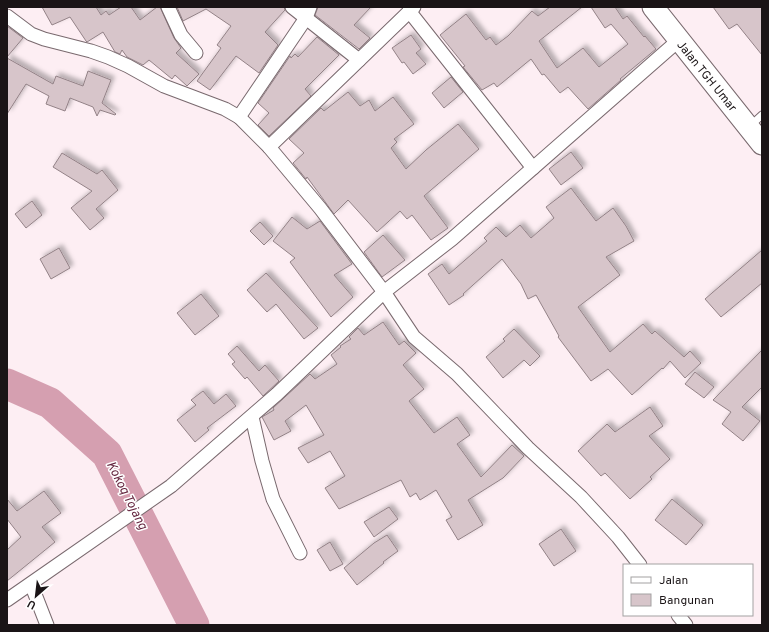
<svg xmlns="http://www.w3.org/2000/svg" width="769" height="632" viewBox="0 0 769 632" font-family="Overpass,sans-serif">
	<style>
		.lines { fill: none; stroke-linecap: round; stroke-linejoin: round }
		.river { stroke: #d59fb0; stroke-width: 31 }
		.building { fill: #d7c5ca; stroke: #938287; filter: url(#shadow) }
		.lane-casing { stroke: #79696e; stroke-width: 9 }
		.street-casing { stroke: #79696e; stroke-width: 15 }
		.primary-casing { stroke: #79696e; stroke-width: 23 }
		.lane { stroke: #fff; stroke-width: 7 }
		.street { stroke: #fff; stroke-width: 13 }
		.primary { stroke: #fff; stroke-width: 21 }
		.labels { text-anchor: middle; stroke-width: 3; stroke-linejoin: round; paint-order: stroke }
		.street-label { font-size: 12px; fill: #1a1416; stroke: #fff }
		.water-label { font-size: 13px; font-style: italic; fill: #64243e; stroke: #fff }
	</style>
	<defs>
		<filter id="shadow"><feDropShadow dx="3.5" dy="-3.5" stdDeviation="2" flood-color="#0004"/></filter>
	</defs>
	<rect width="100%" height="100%" fill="#fdeef3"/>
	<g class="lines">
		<polyline class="river" points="7,384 50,403 107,454 194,625"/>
	</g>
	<g class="building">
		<polygon points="42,7 96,7 101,15 106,11 109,15 121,7 131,7 140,20 157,7 160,7 174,38 181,48 176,53 199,74 187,86 175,75 172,79 149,60 143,65 127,57 122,50 120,54 115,52 103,32 87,42 86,41 70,17 52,25"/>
		<polygon points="177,7 284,7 285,10 265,32 278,45 259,73 236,56 210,90 197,81 221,48 217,45 231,26 206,9 183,21"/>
		<polygon points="318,7 371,7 354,25 370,38 359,49 315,15"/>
		<polygon points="550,7 582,7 539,41 557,68 583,48 599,67 628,44 611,24 605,28 591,7 615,7 623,19 627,16 644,37 645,36 656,49 620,79 621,80 588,109 568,87 560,93 544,74 542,75 531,59 497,87 494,83 482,90 463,67 465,66 440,35 466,14 486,40 490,37 496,45 508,36 532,11 538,16"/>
		<polygon points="713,7 762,7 762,55 737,24 729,29"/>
		<polygon points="7,26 23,38 7,57"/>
		<polygon points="411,35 421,49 416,53 426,64 413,74 404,62 402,63 392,48"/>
		<polygon points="317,37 339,55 305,89 311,96 269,136 258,125 269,113 258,103 290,56 291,58 295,54 298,57"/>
		<polygon points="7,58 53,84 56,76 83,86 88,71 111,80 102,103 116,114 115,115 100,110 97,116 93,107 70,98 65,111 46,104 49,96 26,84 7,114"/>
		<polygon points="451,77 463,92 444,108 432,93"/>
		<polygon points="348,92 360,106 369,100 375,111 393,97 414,124 394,139 397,142 391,148 406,169 426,150 458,124 479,149 424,196 448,228 431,240 412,215 407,219 400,211 377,232 348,200 334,214 307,177 306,179 293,163 304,153 289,139 321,108 324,111"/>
		<polygon points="571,152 583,168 561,185 549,169"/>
		<polygon points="62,153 97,174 102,170 118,190 96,209 104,218 90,230 71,208 92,191 53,167"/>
		<polygon points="571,188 596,221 613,208 626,226 634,241 606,257 620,275 578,307 610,352 643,324 652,334 655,331 684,357 690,351 701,363 685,378 670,361 663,369 662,368 632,395 608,369 591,381 558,337 559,336 536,295 528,299 521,284 502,259 463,294 464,295 449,305 428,274 442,264 449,274 487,241 484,238 496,227 506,237 520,225 531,238 554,218 546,207"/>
		<polygon points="32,201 42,215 26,228 15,214"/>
		<polygon points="292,217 307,229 320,221 352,264 334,275 353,297 331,317 290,262 295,258 273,241"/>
		<polygon points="260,222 273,236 264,245 250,231"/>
		<polygon points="383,235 405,260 382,277 364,252"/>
		<polygon points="59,248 70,268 51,279 40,259"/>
		<polygon points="762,250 762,283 721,317 705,299"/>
		<polygon points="266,273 318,328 304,339 276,304 267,312 247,290"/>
		<polygon points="201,294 219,316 195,335 177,313"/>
		<polygon points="383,322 399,345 404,341 416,353 403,365 424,389 409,401 434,433 457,417 470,435 457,444 481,477 512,445 524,456 503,478 468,500 483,525 458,540 446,520 452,517 436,490 420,500 416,493 410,497 401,480 339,509 325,488 345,476 330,451 308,463 298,448 324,435 306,405 285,421 291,431 274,440 262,417 274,410 273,408 310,374 315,379 337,364 331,355 341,347 340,346 351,339 349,337 358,328 364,335"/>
		<polygon points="514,329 540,356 530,366 524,360 503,378 486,357 505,341 503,339"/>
		<polygon points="237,346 259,371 265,365 279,381 263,396 247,377 245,379 232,364 235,362 228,354"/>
		<polygon points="762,350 762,387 742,407 760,421 743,441 722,424 731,412 713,400"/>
		<polygon points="695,372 714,387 704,398 685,384"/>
		<polygon points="203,391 214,404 226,394 236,406 207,428 209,430 195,442 177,420 196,405 191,400"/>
		<polygon points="650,407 663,426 649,436 670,459 650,477 652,479 630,499 605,473 601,476 578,451 607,424 615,432"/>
		<polygon points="44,491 61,513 42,527 55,542 7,581 7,550 21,537 7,519 7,499 17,511"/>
		<polygon points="672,499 703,525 686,545 655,520"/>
		<polygon points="389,507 398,519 374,537 364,522"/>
		<polygon points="561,529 576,551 554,566 539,544"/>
		<polygon points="387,535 398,551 383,562 384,563 357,585 344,568 374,543"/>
		<polygon points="330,542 343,564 330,571 317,550"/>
	</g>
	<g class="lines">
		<defs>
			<polyline id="lane" points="750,126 762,115"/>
			<g id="street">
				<polyline points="168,7 181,35 196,53"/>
				<polyline points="292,7 359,60"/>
				<polyline points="409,11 533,168"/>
				<polyline points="7,16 31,34 44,39 91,51 108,57 128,66 164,86 225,109 239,117 269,147 320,208 384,292 414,337 457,374 528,448 581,497 618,537 640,565"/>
				<polyline points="239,117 306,18 310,7"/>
				<polyline points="269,147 414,7"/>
				<polyline points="252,417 262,461 273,499 300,553"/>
				<polyline points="31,584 47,625"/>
				<polyline points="7,600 171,486 277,394 384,292 452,239 679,40"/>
				<polyline points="678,615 686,625"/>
			</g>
			<polyline id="primary" points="653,7 762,144"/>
		</defs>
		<use href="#lane" class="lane-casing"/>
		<use href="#street" class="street-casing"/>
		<use href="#primary" class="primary-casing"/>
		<use href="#lane" class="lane"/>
		<use href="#street" class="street"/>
		<use href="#primary" class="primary"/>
	</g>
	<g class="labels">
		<g class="street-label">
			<text transform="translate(707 76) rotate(51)" y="4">Jalan TGH Umar</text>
		</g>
		<g class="water-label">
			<text transform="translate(128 495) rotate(63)" y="5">Kokoq Tojang</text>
		</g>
	</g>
	<rect width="769" height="632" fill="none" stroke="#1a1416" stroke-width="16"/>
	<rect x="623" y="564" width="130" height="52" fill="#ffffff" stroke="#a3a1a2"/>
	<rect x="631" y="577" width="20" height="6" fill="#ffffff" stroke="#a3a1a2"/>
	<text x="659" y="584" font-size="12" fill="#1a1416">Jalan</text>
	<rect x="631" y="594" width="20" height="12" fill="#d7c5ca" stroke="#a3a1a2"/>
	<text x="659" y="604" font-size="12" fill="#1a1416">Bangunan</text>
	<g transform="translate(36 596) rotate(208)" stroke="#ffffff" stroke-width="3" paint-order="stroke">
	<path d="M0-3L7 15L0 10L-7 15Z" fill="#1a1416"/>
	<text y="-6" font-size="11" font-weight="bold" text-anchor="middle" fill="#1a1416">U</text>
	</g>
</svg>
